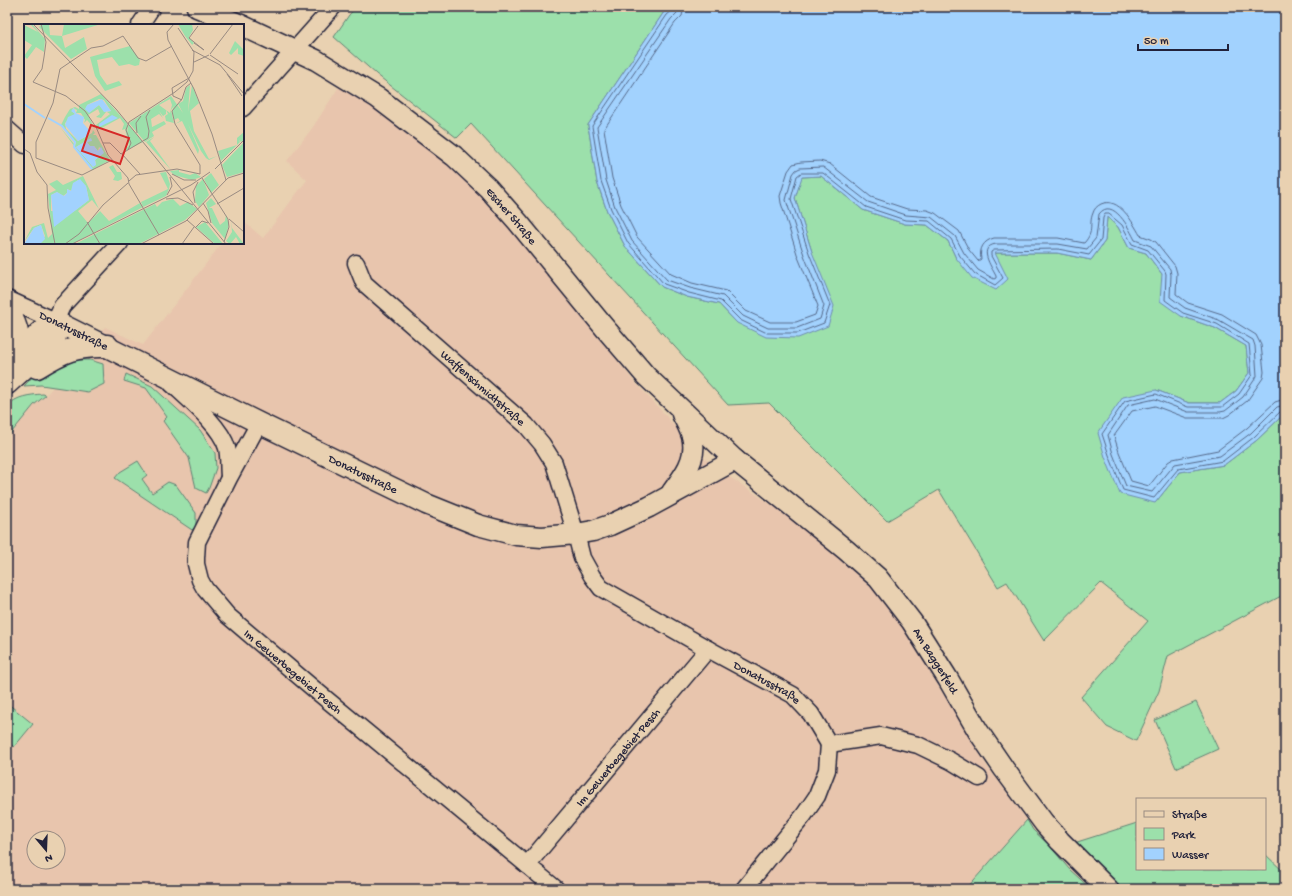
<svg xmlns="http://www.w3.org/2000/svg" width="1292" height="896" viewBox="0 0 1292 896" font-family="'Gochi Hand',sans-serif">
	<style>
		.built { fill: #e8c5ad; fill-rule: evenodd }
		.green { fill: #9ce0ab; stroke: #5f8173 }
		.water { fill: #a2d2fe; stroke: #6f8cb0 }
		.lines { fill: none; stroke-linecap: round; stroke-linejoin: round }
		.shore { stroke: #556889; stroke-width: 1 }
		.minor-casing { stroke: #22223b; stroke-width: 19 }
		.major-casing { stroke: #22223b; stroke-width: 23 }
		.highway-casing { stroke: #22223b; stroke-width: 25 }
		.minor { stroke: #e9d1b1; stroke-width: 16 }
		.major { stroke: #e9d1b1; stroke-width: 20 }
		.highway { stroke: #e9d1b1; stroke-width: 22 }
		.labels { text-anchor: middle; stroke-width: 3; stroke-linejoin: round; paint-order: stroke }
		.street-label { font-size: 12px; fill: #22223b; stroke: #e9d1b1 }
		.inset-river { fill: none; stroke: #a2d2fe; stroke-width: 2 }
		.inset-road { fill: none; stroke: #998b82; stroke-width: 1 }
		.view { fill: #d62828; fill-opacity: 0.15; stroke: #d62828; stroke-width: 2 }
		.inset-edge { fill: none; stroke: #22223b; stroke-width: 2 }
	</style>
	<rect width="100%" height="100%" fill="#e9d1b1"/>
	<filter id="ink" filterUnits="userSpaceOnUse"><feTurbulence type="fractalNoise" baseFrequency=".025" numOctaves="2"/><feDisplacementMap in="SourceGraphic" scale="8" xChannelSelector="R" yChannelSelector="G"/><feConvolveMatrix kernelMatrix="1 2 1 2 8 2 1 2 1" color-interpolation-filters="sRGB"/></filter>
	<g filter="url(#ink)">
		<path class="built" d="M340,85L382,109L453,162L512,226L553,280L632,379L667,417L695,451L722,472L778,509L836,556L869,585L903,628L987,766L1027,820L966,889H7V438L34,405L46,395L105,327L143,345L222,243H243V221L263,238L307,180L287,161L313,127ZM34,838H58V862H34Z"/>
		<g class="green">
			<polygon points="356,7 672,7 664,12 588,125 597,182 607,211 625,246 662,287 687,297 719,304 737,323 812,252 795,198 801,177 821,176 863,210 905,224 927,225 948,241 956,258 994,253 1057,253 1091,260 1105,241 1107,217 1118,227 1129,248 1146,253 1162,274 1181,316 1215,328 1246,346 1249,373 1236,391 1220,403 1189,403 1156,390 1155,503 1180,472 1224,465 1257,440 1285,413 1285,594 1168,656 1159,691 1136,741 1107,727 1081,697 1148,621 1101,583 1044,641 1007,582 998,587 939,490 887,521 769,403 728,405 471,124 457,138 376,74 334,37 349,15"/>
			<polygon points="76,360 90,360 103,364 104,384 88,392 41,385 24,386 36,373 54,362"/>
			<polygon points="126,374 152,386 200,430 215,453 216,468 209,488 206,493 196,488 189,458 163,421 167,417 146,388 124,381"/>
			<path d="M43,394L46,395L34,405L7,438V406C17,396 29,395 43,394Z"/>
			<polygon points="138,461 147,475 142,479 152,493 168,482 176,485 196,513 196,526 192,530 115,478 120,472"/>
			<polygon points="1196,702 1218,749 1176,768 1155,720"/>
			<polygon points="7,703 33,724 14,747 7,741"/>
			<polygon points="1027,820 1033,830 1050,846 1069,869 1091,889 966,889"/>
			<polygon points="1137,823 1137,869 1265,869 1265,854 1285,873 1285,889 1120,889 1074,843"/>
		</g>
		<polygon class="water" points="672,7 1285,7 1285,413 1257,440 1224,465 1180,472 1155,503 1120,494 1105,457 1098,433 1123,397 1156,390 1189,403 1220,403 1236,391 1249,373 1246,346 1215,328 1181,316 1160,301 1162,274 1146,253 1129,248 1118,227 1107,217 1105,241 1091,260 1057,253 995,253 1008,279 996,290 972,278 956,258 948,241 927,225 905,224 863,210 821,176 802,177 795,198 812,252 834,306 828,326 798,338 766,337 737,323 719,304 687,297 662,287 625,246 607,211 597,182 588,125 664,12"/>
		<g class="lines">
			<g class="shore">
				<polyline points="673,7 672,11 667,15 592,126 601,181 611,209 628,243 664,284 689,293 721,301 740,320 767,333 798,333 824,323 830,305 809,253 791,199 797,176 801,173 823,173 866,207 905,220 929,221 951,239 960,256 975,274 995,285 1003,278 991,256 991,252 994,250 1058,249 1089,255 1101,240 1103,218 1105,214 1109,214 1122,225 1132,244 1148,250 1165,271 1166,274 1165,300 1183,313 1217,324 1249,344 1252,375 1239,394 1222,407 1188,407 1156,394 1125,401 1102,434 1109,455 1123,490 1154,498 1178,469 1223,461 1254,437 1281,411 1285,410"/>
				<path d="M678,7L677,13L671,19L597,127L606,180L615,207L632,241L667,280L690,288L723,296L743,316L768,328H797L820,319L824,306L804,255L786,200L793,174L796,170L800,168L823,167L868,202L906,215L931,217L955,236L964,253L978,270L994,279L996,278V276C991,266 977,247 996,244H1058L1087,249L1096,238L1099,214C1113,196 1130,230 1135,240L1151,246L1170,269L1171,275L1170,297L1185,308L1219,320L1253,340L1255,346L1257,376L1243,397L1225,411L1220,412H1188L1155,399L1128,405L1108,435L1113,454L1126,486L1152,492L1175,464L1220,456L1251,433L1277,407L1285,405"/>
				<path d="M684,7L682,16L675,23L604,129L612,178L621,205L637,237L671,274L692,283L726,291L746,311L770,322H796L815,315L818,306L798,257L781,203L780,196L788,171L793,164L801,162L820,161L830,164L871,197L907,209L927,210L935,213L959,231L969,250L978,261L981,259C979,249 983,241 994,238H1058L1084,243C1095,231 1088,225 1093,213C1094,209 1097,206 1101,204C1119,196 1133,223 1140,235L1151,239L1156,242L1175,266L1177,273L1176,294L1188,303L1222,314L1256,335L1261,345L1264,372L1263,378L1247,401L1229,415L1223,418H1187L1155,406L1132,411L1114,436L1119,452L1131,481L1149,486L1168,462L1173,459L1218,450L1247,428L1275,402L1285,399"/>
			</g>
			<defs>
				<g id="minor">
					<polyline points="140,25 152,7"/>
					<polyline points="243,108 333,7"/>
					<polyline points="7,129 25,145"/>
					<path id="s1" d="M356,263L364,283L526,425L542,444L554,463L576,534L582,558L592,576L601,588L708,649L793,695L811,714L829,744"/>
					<polyline points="7,299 55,321 62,306 120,243"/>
					<path d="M171,383C188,399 221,426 227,448C229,457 228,467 229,476"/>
					<path id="s2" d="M259,423L229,478L197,542L196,558V564L200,580L205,589L227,615L314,689L556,889"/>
					<polyline points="829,744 881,736 918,745 951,761 979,778"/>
					<path id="s3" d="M527,865L708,649"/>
					<polyline points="744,889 804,815 817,796 827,770 829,744"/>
				</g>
				<g id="major">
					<polyline points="197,7 241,25"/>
					<path id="s4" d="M243,26L316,60L378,98L454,156L488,188L518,222L604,327L646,376L735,460L846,550L878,578L912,622L948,679L978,731L1004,769L1044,823L1060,841L1108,889"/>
					<path id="s5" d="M55,321L259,423L426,504L478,525L516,535L542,537L576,534L593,531L610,525L649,507L735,460"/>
					<path d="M672,492C683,477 696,461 693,441C692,432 686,422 682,414"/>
				</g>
				<g id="highway">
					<path d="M7,310C18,326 22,346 16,364"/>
					<path d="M37,367C63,351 76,345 107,346"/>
					<path d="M7,383L52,342C57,334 57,330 55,321L39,334L16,362"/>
				</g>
			</defs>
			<use href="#minor" class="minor-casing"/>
			<use href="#major" class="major-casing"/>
			<use href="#highway" class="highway-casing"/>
			<use href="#minor" class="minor"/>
			<use href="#major" class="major"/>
			<use href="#highway" class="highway"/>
		</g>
	</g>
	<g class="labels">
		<g class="street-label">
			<text dy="4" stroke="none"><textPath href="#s4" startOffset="332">Escher Straße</textPath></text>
			<text transform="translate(74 330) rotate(26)" y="4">Donatusstraße</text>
			<text dy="4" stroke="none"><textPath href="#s1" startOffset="180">Waffenschmidtstraße</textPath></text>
			<text dy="4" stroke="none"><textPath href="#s5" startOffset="344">Donatusstraße</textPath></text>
			<text dy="4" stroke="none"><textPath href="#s4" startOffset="950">Am Baggerfeld</textPath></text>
			<text dy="4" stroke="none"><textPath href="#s2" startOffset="304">Im Gewerbegebiet Pesch</textPath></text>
			<text dy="4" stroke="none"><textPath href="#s1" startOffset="610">Donatusstraße</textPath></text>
			<text dy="4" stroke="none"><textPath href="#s3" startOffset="141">Im Gewerbegebiet Pesch</textPath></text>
		</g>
	</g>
	<g transform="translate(24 24)">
		<rect width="220" height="220" fill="#e9d1b1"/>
		<path d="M6,0H8L21,15L20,28L12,23L3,35L0,32L8,21L0,16V1L14,8ZM12,0L15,3L18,0H25L26,11L38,12L40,0H77L38,12L41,24L60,13L63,25L47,35ZM154,0H168L169,6L165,13L170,19L168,21L177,28L169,22L161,12ZM211,17L220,26V32L214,30V24L207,31L205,29ZM106,22L116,36L115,41L114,38L115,41L111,42L105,40L95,42L88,33L73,36L76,51L83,61L95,57L98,61L81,67L71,52L66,33ZM166,61L164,88L168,61L175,79L166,87L170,107L185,135L193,132L185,136L182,134L189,144L177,127L164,100L175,126L174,130L158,97L151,100L156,97L154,94L150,96L148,87L150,82L147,86L150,99L142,97L141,92L144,90L142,86V90L139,92L135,87L139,94L135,90L127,95L128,103L140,97L142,100L128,108L130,112L121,118L105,99L147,72L159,89L154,80L159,77L162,64ZM146,75L148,81L146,89L135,81ZM77,70L103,99L104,110V100L119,118L99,128L105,121L101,105L98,106L100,100L96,94L74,106L72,101L86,90L83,88L87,87L80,76L75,75L63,81L66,88L75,81L82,88L77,94L72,93L76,90L74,85L64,91L71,105L63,96L60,99L61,96L57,89H52L53,86L49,84L48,87L51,90L41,99L42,105L54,117L68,109L69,106L71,109L69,111H72L86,136L68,146L36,103L51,121L52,119L37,101L41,93L46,85L51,83L55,85V81ZM66,115L63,118L66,123L70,122L74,127L75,123L80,128L71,136L72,140L69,143L52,123ZM220,108V116L217,118L215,116L216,118L197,137L194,127L213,121V114ZM130,113L126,117L147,146L122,118ZM220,118V148L203,153L198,141ZM89,141L93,148H97L98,155L94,157L89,156L91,152L85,143ZM155,146V148L166,151L171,149L177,153L168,156L150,151L146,147ZM142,148L146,160L145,165L142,172L119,183L117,178L144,165L136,149ZM187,149L195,161L187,169L180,155ZM59,152L75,185L68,176L54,187L64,199L76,187L85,197L116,179L119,183L48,220H16L21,212L17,201L10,204L0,218L8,203L20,199L24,214L28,210L24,170L32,166L25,160L33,156L39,161ZM54,156L62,162L65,176L49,188L27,187V171L33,168L39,172L43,169V165L48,167L49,160ZM179,155L185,171L175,183L171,177L172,162ZM187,174L192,180L185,184H188L196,201L201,197L202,191L205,200L201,215L188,199L182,179ZM149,175L156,182L164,178L173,185L161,196L115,220H51L131,180L133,183L138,178ZM207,197L208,204L220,220H216L212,213L206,220L202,217L208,208ZM181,198L199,220H191L172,203Z" fill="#9ce0ab" fill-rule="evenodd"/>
		<path d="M78,75L87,87L80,88L75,81L65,89L61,85L63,81ZM50,84L52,89L60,93L59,99L65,106L63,112L54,117L41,101L44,93L51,90L47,87ZM88,91L94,94L75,103V100ZM67,114L68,117L63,118L66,122H70L74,127L77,123L80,129L71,136L72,141L69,143L52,123ZM56,155L62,162L65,176L30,203L27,171L33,168L40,172L43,169V165L47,167L49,159ZM17,201L21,215L16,220H0L10,204Z" fill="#a2d2fe"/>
		<path class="inset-river" d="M0,80L21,94M24,94L38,102L51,118L50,123L68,145"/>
		<path class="inset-road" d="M9,0L92,85L202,220M150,0L143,8L144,16L170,65L188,110L202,156M170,19L180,26L165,14L174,2M168,26L196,41L220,70M186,30L209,0M186,31L214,50M170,38L185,31M203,50L218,72M9,58L18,45L20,33L22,18L17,0M9,58L42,72L61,87L72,103L84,131L104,154L105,160L135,211M167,59L162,63L158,75L148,87L151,100L176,141V150M158,76L149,72L148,64L165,54M113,109L112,99L117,92M79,119H86L97,130M0,125L6,129L13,148L23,161L24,184L31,220M104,126L107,119L102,106L105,98L151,68L163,58L169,47L170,28L154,4M97,130L124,114L125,107L122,93L126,86M98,130L116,150M88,136L58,151L12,134V118L29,79L36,45L67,24L79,22L99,12L114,34L122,37L148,22M191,145L220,116M148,150L160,156H172M178,154L204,195L205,203L200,218M105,157L112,151L153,145L176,150M143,171L148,162L146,153M142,175L154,174L169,181M171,179L169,168L174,158M179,179L184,187L187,199M193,180L220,164M205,195L220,208M163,196L190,220M63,198L76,220M171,204L178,197L184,199M41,220L55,210L79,181L104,159M48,220L167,161L186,148M117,220L162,197L204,154L220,149M158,220L170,203"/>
		<path class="view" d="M67,101L105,114L96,140L58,127Z"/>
		<rect width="220" height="220" class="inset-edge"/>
	</g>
	<rect width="1292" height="896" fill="none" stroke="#e9d1b1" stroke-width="24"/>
	<rect x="12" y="12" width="1268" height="872" fill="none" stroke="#22223b" stroke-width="1.5" filter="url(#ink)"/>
	<rect x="1136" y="798" width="130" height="72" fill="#e9d1b1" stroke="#998b82"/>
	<rect x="1144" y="811" width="20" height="6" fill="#e9d1b1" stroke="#998b82"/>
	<text x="1172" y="818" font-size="12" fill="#22223b">Straße</text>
	<rect x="1144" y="828" width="20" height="12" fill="#9ce0ab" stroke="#998b82"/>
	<text x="1172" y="838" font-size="12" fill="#22223b">Park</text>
	<rect x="1144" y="848" width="20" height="12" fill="#a2d2fe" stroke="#998b82"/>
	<text x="1172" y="858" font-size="12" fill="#22223b">Wasser</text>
	<g transform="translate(46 850) rotate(161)"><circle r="19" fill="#e9d1b1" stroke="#998b82"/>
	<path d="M0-3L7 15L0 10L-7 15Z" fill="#22223b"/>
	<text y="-6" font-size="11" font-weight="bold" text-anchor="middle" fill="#22223b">N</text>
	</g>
	<path d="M1138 44v6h90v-6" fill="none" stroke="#22223b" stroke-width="2"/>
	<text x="1144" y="44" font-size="12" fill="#22223b" stroke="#e9d1b1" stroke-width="3" paint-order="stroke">50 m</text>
</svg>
